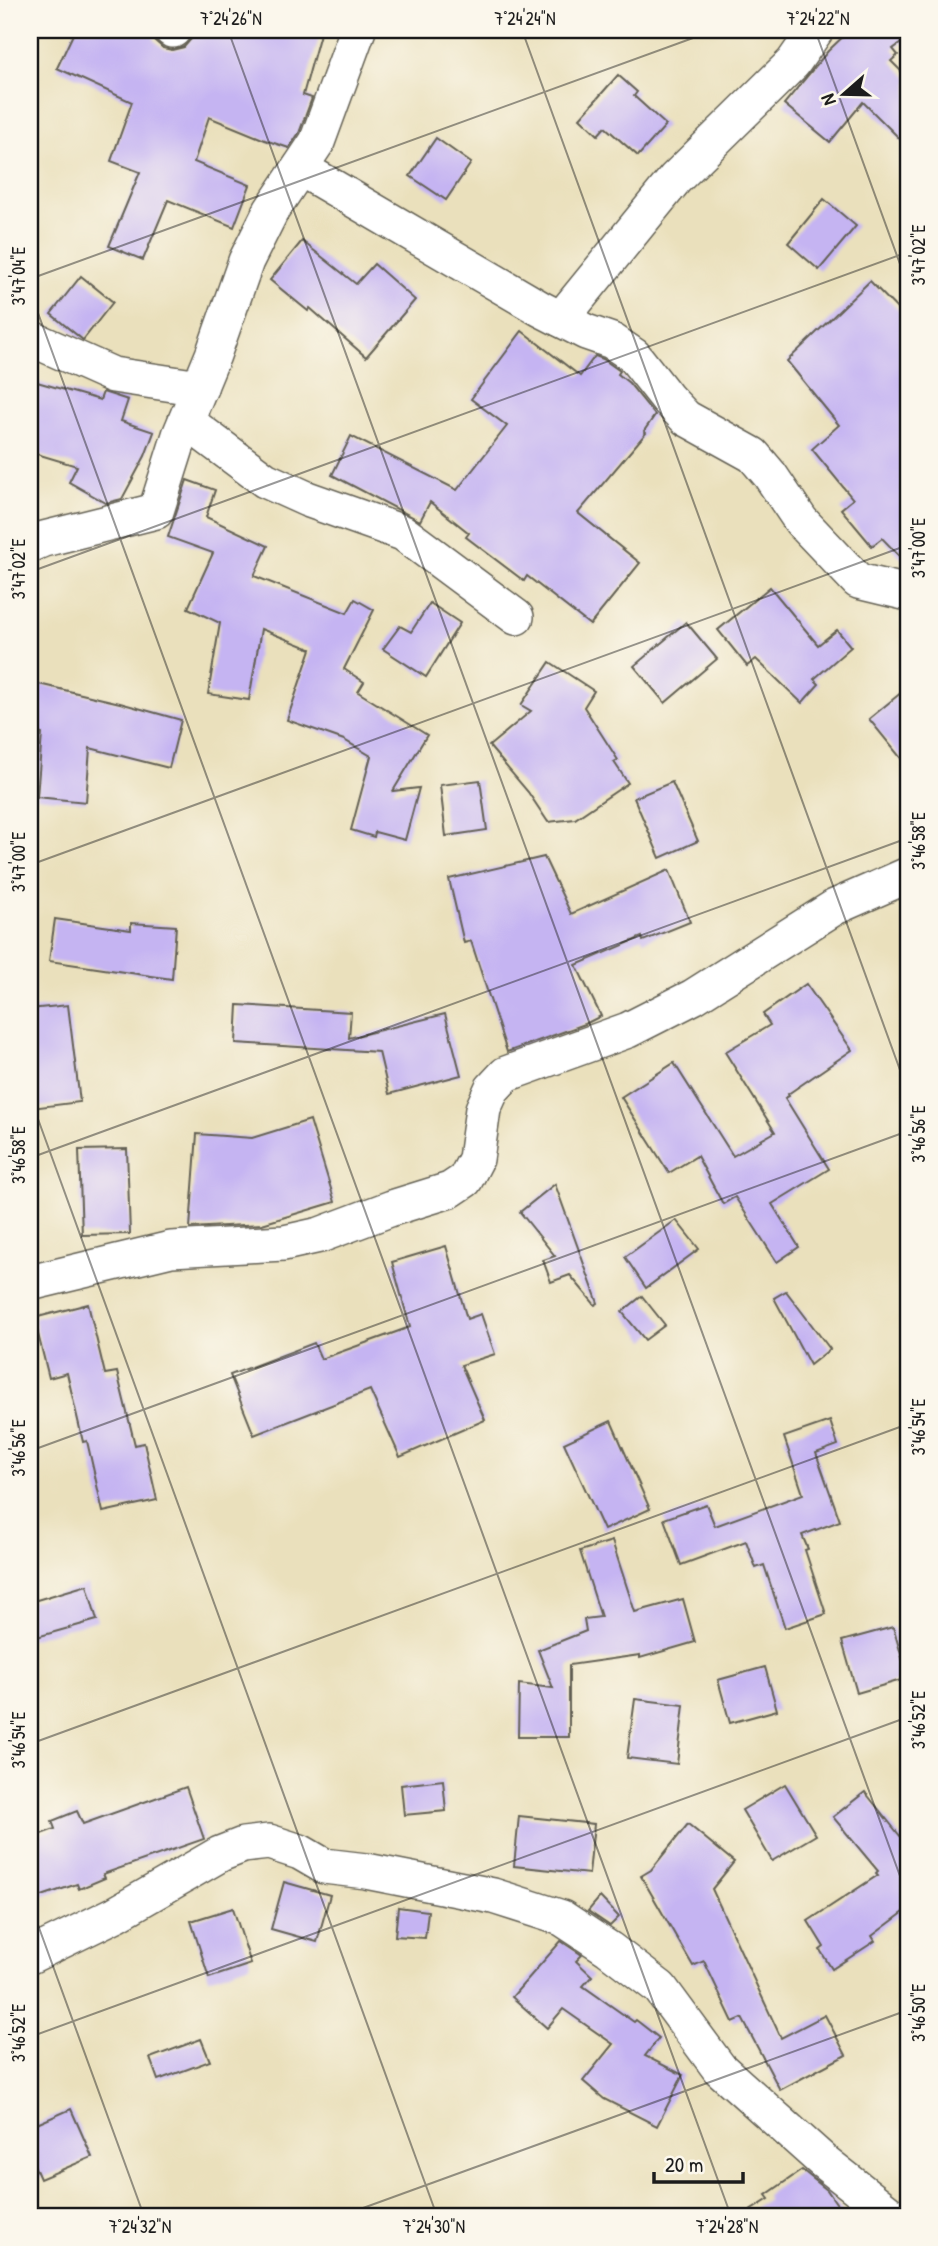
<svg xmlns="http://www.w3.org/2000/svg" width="938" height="2246" viewBox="0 0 938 2246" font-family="'Patrick Hand',sans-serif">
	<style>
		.building { fill: #c5b4f2 }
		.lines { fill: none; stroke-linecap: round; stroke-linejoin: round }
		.street-casing { stroke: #646154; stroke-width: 38 }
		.street { stroke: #fff; stroke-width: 35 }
		.ticks { fill: none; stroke: #1c1c1c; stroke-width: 2; stroke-opacity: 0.45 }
		.neatline { fill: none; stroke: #1c1c1c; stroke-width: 2.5 }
		.ticks-label { font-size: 18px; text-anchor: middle; fill: #1c1c1c }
	</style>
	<rect width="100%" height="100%" fill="#fbf7ec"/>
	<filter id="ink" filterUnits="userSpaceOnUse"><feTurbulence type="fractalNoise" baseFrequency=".0143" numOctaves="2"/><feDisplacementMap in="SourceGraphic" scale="14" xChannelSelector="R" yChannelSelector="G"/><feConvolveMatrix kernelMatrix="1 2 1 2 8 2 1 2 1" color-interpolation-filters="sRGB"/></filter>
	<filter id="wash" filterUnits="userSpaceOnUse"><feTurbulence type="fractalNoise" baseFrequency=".00686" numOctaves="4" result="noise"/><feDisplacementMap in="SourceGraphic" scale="28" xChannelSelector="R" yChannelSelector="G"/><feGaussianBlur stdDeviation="1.57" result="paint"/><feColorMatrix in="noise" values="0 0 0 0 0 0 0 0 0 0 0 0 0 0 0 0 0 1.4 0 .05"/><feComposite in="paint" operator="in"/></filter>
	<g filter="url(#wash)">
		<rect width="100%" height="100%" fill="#eae0bc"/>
		<g id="blocks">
			<g class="building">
				<polygon points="75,30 152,30 155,41 163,48 172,50 184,47 191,39 193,30 321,30 303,95 312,98 299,133 289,148 265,140 209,117 194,162 250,185 234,227 168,200 143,260 109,246 140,172 111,161 132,102 57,68"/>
				<polygon points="850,30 908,30 908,38 893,49 898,55 891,61 908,78 908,147 863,102 830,142 784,104 828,51"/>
				<polygon points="618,75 637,92 634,96 666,125 638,156 605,127 598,135 580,118"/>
				<polygon points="436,138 471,163 446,200 410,176"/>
				<polygon points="824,199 856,226 819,270 788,243"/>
				<polygon points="302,241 356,284 374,264 415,300 366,357 310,308 308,311 270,280"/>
				<polygon points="81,276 113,302 83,340 51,314"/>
				<polygon points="870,281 908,320 908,565 882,538 872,546 841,509 853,499 812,449 839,425 787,361"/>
				<polygon points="522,331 580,376 595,356 603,359 620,371 618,374 629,383 655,415 644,431 646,433 578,513 640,563 590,625 527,576 524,581 466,537 469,533 430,502 420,521 332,475 351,436 457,490 507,426 471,399"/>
				<polygon points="30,380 100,400 103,392 128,400 121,421 154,432 145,456 122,499 106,503 69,482 77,466 30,452"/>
				<polygon points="187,480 215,490 206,517 268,546 254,576 347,613 355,599 374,610 344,669 364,682 358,692 427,735 393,791 419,788 405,840 375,832 374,837 351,830 371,756 344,740 287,720 311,649 261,629 249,700 208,694 220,623 188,608 213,553 168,537"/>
				<polygon points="770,587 818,645 837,630 851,647 814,679 819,684 802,703 756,659 747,666 718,630"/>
				<polygon points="430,603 460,623 426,677 383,649 400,626 411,632"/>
				<polygon points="686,622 717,659 665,703 634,666"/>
				<polygon points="550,662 594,691 584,707 618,760 614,762 628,783 575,819 548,822 528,792 489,746 531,711 521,705"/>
				<polygon points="30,682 120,703 181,720 169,768 90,748 86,802 37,797 42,734 30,731"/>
				<polygon points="908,687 908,767 869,719"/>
				<polygon points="480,780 487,830 446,836 440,785"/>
				<polygon points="672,782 698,841 660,858 634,798"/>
				<polygon points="544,857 571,914 669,870 690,922 643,941 642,937 576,965 601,1016 585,1024 507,1052 471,941 464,943 449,879"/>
				<polygon points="55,919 131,930 131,923 176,926 172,979 49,961"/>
				<polygon points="806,984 852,1050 788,1094 789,1096 785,1098 829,1169 772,1204 799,1247 777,1262 735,1197 723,1204 697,1156 669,1173 621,1097 674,1063 733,1156 775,1132 725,1052 770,1025 763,1014"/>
				<polygon points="68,1005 80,1102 32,1108 30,1088 30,1009"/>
				<polygon points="238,1005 351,1012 349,1038 445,1014 461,1075 389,1094 379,1052 236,1043"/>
				<polygon points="310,1120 335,1202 262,1224 190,1228 197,1134 252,1138"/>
				<polygon points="127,1149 130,1234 82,1235 79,1150"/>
				<polygon points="555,1184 598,1303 595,1305 570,1275 551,1282 543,1260 555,1256 520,1212"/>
				<polygon points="676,1220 699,1249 646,1288 625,1257"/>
				<polygon points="446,1246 467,1319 481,1314 495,1354 461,1365 485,1420 400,1457 370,1390 254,1435 230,1375 314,1343 321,1359 410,1327 392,1262"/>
				<polygon points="786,1291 830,1349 810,1365 774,1298"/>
				<polygon points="642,1296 665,1325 645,1340 622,1312"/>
				<polygon points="88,1304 105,1374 117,1372 135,1445 144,1443 157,1500 103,1512 87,1441 83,1442 67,1373 49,1378 34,1318"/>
				<polygon points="611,1421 650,1509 604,1530 564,1443"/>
				<polygon points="830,1421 838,1445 816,1453 840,1521 802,1535 808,1549 805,1550 826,1614 785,1628 764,1565 756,1568 746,1541 681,1565 664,1519 706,1504 715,1526 803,1494 784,1437"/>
				<polygon points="612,1541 635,1612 683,1599 695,1642 640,1658 640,1655 569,1665 569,1737 518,1737 519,1684 553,1688 538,1650 586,1631 584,1619 601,1617 580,1551"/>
				<polygon points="87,1585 97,1620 30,1639 30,1602"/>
				<polygon points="893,1627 908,1678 857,1693 842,1641"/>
				<polygon points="765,1667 777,1710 730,1723 718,1680"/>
				<polygon points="635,1699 684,1705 677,1764 627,1758"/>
				<polygon points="443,1780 446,1811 404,1815 401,1785"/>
				<polygon points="785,1784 816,1835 772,1861 742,1810"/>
				<polygon points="186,1787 204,1839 103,1874 105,1878 79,1889 77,1884 30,1900 30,1838 55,1829 52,1821 77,1811 83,1824"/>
				<polygon points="865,1792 908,1846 908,1909 872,1936 875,1941 832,1969 820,1950 824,1947 808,1921 878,1875 876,1873 878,1871 833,1817"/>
				<polygon points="519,1816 594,1824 589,1874 514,1866"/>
				<polygon points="688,1824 734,1862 712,1889 781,2038 825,2015 846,2055 780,2090 742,2018 733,2022 704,1961 693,1966 641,1876 651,1870"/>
				<polygon points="284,1882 330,1895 317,1942 271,1929"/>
				<polygon points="600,1897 619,1917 610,1926 588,1911"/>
				<polygon points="398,1907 428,1911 425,1938 395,1936"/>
				<polygon points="233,1908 251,1964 209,1978 191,1921"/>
				<polygon points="561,1941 582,1955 576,1961 592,1976 583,1986 634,2022 636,2020 659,2038 645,2056 683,2075 657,2126 604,2099 583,2081 613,2044 563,2009 547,2028 512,1997"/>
				<polygon points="201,2039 210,2061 158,2080 150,2058"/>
				<polygon points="71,2109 92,2157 40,2179 30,2156 30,2127"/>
				<polygon points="802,2170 827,2190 845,2216 742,2216 769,2199 766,2195"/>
			</g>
		</g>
	</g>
	<g filter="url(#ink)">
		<use href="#blocks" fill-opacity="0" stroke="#646154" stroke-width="2"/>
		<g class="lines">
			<defs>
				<g id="street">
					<polyline points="172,30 173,30"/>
					<polyline points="300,168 541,309 586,332 612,341 634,356 667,398 686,418 753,455 770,475 801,521 858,581 908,593"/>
					<polyline points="561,319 675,179 793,63 816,30"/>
					<polyline points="30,338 113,375 200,388"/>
					<polyline points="186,421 265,480 307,499 403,533 516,617"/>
					<polyline points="30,545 44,539 156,511 180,435 213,355 246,261 271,211 317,142 358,30"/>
					<polyline points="30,1283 171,1249 284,1243 320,1235 392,1208 450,1190 465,1180 476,1159 483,1109 492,1089 506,1074 628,1030 693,997 835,907 908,875"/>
					<polyline points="30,1956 116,1914 220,1854 243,1845 269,1842 300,1852 324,1866 366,1871 493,1896 562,1918 609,1949 660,1988 719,2068 823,2161 893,2216"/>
				</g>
			</defs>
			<use href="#street" class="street-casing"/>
			<use href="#street" class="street"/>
		</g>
	</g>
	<path class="ticks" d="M228,30L908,1898M522,30L908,1092M815,30L908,286M30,279L715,30M30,291L731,2216M30,572L908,252M30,865L908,545M30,1097L437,2216M30,1158L908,838M30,1451L908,1131M30,1744L908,1424M30,1903L144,2216M30,2037L908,1717M341,2216L908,2010"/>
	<rect width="938" height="2246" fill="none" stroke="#fbf7ec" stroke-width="77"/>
	<g transform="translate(844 94) rotate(250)" stroke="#fbf7ec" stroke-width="5" paint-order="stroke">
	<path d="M0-5L12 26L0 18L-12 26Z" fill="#1c1c1c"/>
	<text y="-10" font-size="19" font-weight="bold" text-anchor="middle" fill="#1c1c1c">N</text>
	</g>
	<path d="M654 2172v10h89v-10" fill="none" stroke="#1c1c1c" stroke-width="3.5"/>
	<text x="665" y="2172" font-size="21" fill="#1c1c1c" stroke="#fbf7ec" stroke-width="5" paint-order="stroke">20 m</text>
	<rect x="38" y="38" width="862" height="2170" class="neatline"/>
	<g class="ticks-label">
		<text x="231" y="25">7°24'26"N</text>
		<text x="525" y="25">7°24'24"N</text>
		<text x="818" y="25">7°24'22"N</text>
		<text transform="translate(919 255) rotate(-90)" y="6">3°47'02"E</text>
		<text transform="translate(19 276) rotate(-90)" y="6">3°47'04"E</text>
		<text transform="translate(919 548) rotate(-90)" y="6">3°47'00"E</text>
		<text transform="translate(19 569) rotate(-90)" y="6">3°47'02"E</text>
		<text transform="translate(919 841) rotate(-90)" y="6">3°46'58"E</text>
		<text transform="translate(19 862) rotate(-90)" y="6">3°47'00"E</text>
		<text transform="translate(919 1134) rotate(-90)" y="6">3°46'56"E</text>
		<text transform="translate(19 1155) rotate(-90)" y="6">3°46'58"E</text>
		<text transform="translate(919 1427) rotate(-90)" y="6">3°46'54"E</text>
		<text transform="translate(19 1448) rotate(-90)" y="6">3°46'56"E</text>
		<text transform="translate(919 1720) rotate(-90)" y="6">3°46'52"E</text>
		<text transform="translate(19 1740) rotate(-90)" y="6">3°46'54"E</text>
		<text transform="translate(919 2013) rotate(-90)" y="6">3°46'50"E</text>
		<text transform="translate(19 2033) rotate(-90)" y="6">3°46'52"E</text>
		<text x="140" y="2233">7°24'32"N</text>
		<text x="434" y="2233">7°24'30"N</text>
		<text x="727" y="2233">7°24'28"N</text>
	</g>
</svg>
